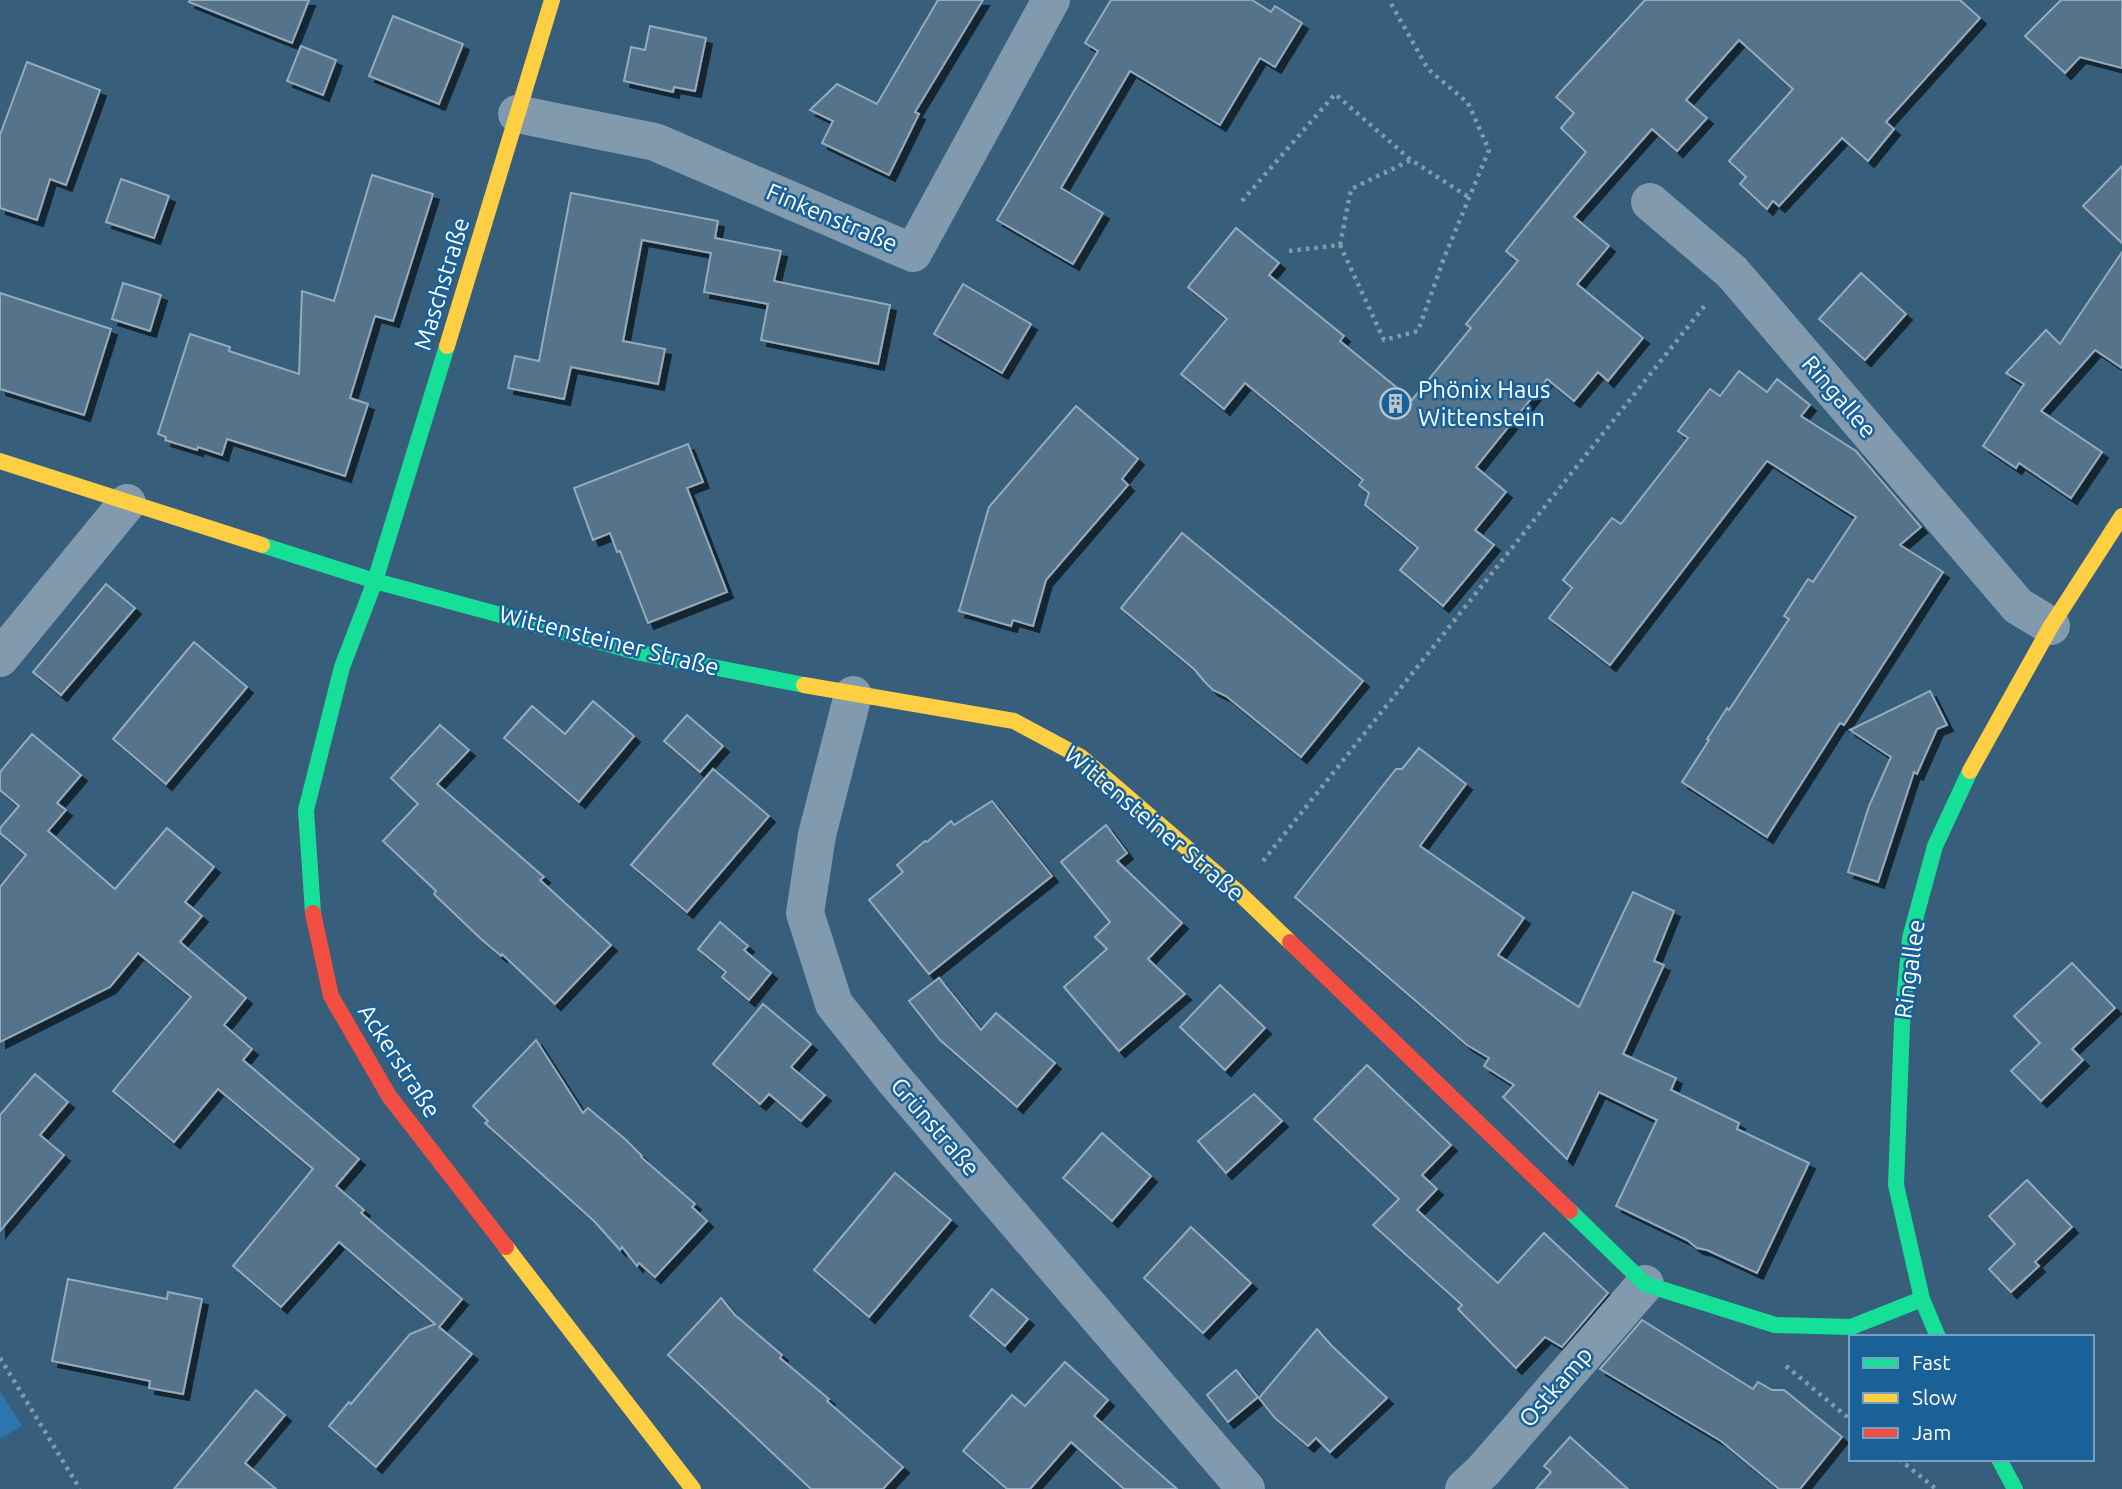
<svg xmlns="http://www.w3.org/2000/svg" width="2122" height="1489" viewBox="0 0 2122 1489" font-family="Ubuntu,sans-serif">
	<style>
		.green { fill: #2c76ad }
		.building { fill: #54738a; stroke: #95abbb; stroke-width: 2; filter: url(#shadow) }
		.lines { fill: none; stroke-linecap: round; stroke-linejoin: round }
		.path { stroke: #819aad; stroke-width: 4.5; stroke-dasharray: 3.5 5; stroke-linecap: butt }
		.street { stroke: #819aad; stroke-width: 38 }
		.fast { stroke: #16e098; stroke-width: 16 }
		.slow { stroke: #ffcf43; stroke-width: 16 }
		.jam { stroke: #f24e42; stroke-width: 16 }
		.labels { text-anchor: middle; stroke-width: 5; stroke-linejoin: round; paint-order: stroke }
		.street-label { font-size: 24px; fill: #fff; stroke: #1a6198 }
		.poi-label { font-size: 24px; fill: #fff; stroke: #1a6198; text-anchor: start }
	</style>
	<defs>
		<filter id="shadow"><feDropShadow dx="6" dy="6" stdDeviation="0" flood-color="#0009"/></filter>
	</defs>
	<rect width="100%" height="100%" fill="#375e7b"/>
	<polygon class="green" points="0,1391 22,1426 0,1439"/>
	<g class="building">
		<polygon points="190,0 309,0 292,43 189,2"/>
		<polygon points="938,0 983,0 915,112 919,114 889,175 822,143 833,121 810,110 837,84 877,104"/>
		<polygon points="1111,0 1252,0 1271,12 1275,6 1302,23 1275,67 1260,58 1220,125 1130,71 1061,188 1103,213 1073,264 997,220 1098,51 1085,43"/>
		<polygon points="1645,0 1960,0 1980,18 1886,122 1894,129 1868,161 1842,138 1779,206 1773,201 1767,209 1740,184 1746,177 1729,161 1793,89 1739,40 1686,100 1707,118 1677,151 1652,129 1574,217 1609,246 1577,284 1643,338 1608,381 1598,372 1574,401 1547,379 1476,467 1506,492 1475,530 1494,545 1443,606 1400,570 1418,548 1365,505 1369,493 1359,485 1363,480 1245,383 1224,409 1181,374 1227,319 1188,287 1236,228 1279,263 1269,275 1344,336 1340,341 1412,400 1471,328 1466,324 1518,261 1506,251 1586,152 1561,128 1574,113 1556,97"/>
		<polygon points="2061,0 2122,0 2122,68 2080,57 2065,73 2025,36"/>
		<polygon points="393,16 463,44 439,104 369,76"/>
		<polygon points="650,26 706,38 695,91 674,87 673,92 624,81 631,47 645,50"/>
		<polygon points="301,46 336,60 323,95 287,81"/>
		<polygon points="27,62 100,90 66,185 50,179 37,220 0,208 0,135"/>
		<polygon points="2122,166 2122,243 2083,206"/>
		<polygon points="372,175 433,194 393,321 375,316 350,398 368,404 345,476 227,439 222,455 198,447 197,450 165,440 166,437 158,434 190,334 230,347 229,351 299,374 302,291 334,301"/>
		<polygon points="121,179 169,196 154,238 106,222"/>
		<polygon points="571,193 718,221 715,238 781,251 774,281 890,305 878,364 761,340 768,304 704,292 711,253 642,240 623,341 665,349 658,384 571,367 564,399 508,388 515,356 539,361"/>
		<polygon points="2122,252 2122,368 2095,350 2041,411 2102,452 2071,498 2019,463 2016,468 1983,446 2024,384 2006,373 2046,330 2060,344"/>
		<polygon points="1861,273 1906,314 1865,360 1819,319"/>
		<polygon points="123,283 161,295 150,331 112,319"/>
		<polygon points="963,284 1031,324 1002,373 934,334"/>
		<polygon points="0,293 111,329 84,415 0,389"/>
		<polygon points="1739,371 1767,392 1777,379 1810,405 1801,416 1856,451 1921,527 1900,545 1943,572 1844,725 1840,723 1767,837 1682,782 1709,740 1707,739 1727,708 1729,710 1789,619 1784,616 1808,579 1813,582 1856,517 1767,461 1610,665 1549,618 1572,588 1563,580 1612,518 1621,524 1688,438 1678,431 1710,389 1720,396"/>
		<polygon points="1076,406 1138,459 1122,479 1128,485 1046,580 1033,626 1013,620 1011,626 959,611 989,507"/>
		<polygon points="688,444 703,482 687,488 727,592 648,623 620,551 617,552 610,533 593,540 574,488"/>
		<polygon points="1182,533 1363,681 1301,757 1226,696 1213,690 1204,681 1195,670 1121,608"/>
		<polygon points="106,584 135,608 61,695 33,672"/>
		<polygon points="194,642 247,687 166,784 113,739"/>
		<polygon points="1930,691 1947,725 1937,729 1917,774 1914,772 1878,882 1848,872 1869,806 1891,757 1850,730"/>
		<polygon points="593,701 634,736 579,802 504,738 532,706 565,734"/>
		<polygon points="687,715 723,746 700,772 664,741"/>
		<polygon points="440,725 469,750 437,784 544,877 540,880 611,945 555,1004 502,954 501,956 481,939 434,894 436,891 383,841 418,804 391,778"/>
		<polygon points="32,734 81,775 57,803 66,810 48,831 115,889 167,828 214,867 185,902 202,916 180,942 246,998 224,1025 252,1049 243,1060 359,1159 336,1186 364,1210 361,1213 462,1299 439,1327 472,1354 376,1467 329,1426 349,1402 351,1404 410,1334 435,1324 339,1242 281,1307 233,1266 313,1169 218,1089 174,1142 113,1091 191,997 138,953 110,987 0,1042 0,887 26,855 0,833 0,828 19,806 0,790 0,772"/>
		<polygon points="1419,748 1466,784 1420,846 1524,918 1498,955 1579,1007 1633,892 1674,911 1654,961 1664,965 1623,1054 1676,1078 1671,1090 1739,1123 1737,1129 1809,1163 1757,1273 1707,1250 1697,1248 1687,1240 1616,1206 1657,1120 1599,1092 1567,1159 1503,1097 1514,1085 1484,1066 1489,1058 1467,1045 1295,897 1396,769 1402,769"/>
		<polygon points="713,769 769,816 687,912 631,865"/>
		<polygon points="992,801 1052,876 929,974 869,900 903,872 897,865 925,841 927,842 951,821 954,825"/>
		<polygon points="1106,825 1127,853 1117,861 1182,923 1148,959 1185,994 1119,1051 1064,987 1107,949 1095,937 1110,922 1061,862"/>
		<polygon points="720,922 748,946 744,950 771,973 749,1000 722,977 726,972 698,949"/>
		<polygon points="2072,963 2115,1008 2072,1049 2083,1060 2041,1101 2011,1071 2040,1043 2014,1016"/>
		<polygon points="939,978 981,1030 996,1013 1055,1063 1017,1107 940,1040 909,1001"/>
		<polygon points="1220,985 1265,1028 1225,1070 1180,1027"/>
		<polygon points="763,1004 811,1044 791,1067 825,1095 801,1121 769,1094 760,1104 713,1064"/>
		<polygon points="536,1040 583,1113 588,1108 625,1139 642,1156 641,1157 695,1204 692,1207 707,1221 655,1277 639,1263 637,1266 622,1247 620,1250 595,1222 485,1123 488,1121 473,1106"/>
		<polygon points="1367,1065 1451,1145 1422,1175 1437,1189 1417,1210 1498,1283 1544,1233 1608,1293 1562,1347 1545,1337 1516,1368 1458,1309 1462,1305 1373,1225 1399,1199 1314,1119"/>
		<polygon points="35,1074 68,1102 40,1135 64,1155 0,1231 0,1115"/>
		<polygon points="1254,1094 1282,1121 1226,1173 1198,1141"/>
		<polygon points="1102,1133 1151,1176 1112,1221 1063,1178"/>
		<polygon points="895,1173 951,1220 869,1317 814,1270"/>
		<polygon points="2027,1180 2072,1227 2035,1262 2039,1266 2011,1292 1989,1269 2015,1244 1989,1216"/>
		<polygon points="1191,1227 1251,1283 1203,1333 1144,1278"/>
		<polygon points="68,1279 167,1299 168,1292 202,1299 183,1394 149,1388 150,1381 52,1361"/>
		<polygon points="992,1289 1028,1319 1005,1346 970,1316"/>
		<polygon points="721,1298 735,1315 782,1355 780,1358 829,1399 827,1401 903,1467 883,1489 811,1489 668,1355"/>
		<polygon points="1642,1320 1753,1389 1758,1382 1772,1390 1784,1390 1842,1437 1800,1489 1779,1489 1721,1441 1600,1369"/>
		<polygon points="1317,1329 1332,1346 1387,1398 1330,1452 1316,1438 1308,1446 1275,1418 1259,1398"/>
		<polygon points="1065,1362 1108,1400 1094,1416 1177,1489 1124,1489 1071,1442 1030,1489 1007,1489 963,1451 1012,1395 1025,1406"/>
		<polygon points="1236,1370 1258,1397 1228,1422 1207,1395"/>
		<polygon points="256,1390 285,1415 245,1463 276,1489 174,1489"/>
		<polygon points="1570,1437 1628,1489 1536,1489 1551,1472 1544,1466"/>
	</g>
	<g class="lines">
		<g class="path">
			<polyline points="1242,201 1335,94 1411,160 1470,198"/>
			<polyline points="1340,245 1351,189 1411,160"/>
			<polyline points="1289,251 1340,245 1384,340 1418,331 1444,258 1489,150 1468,103 1428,69 1389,0"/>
			<polyline points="1263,861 1706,304"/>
			<polyline points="0,1358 80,1489"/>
			<polyline points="1786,1366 1851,1420"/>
			<polyline points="1899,1459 1936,1489"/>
		</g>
		<g class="street">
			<polyline points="517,114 655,142 913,253 1051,0"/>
			<polyline points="1650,202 1732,272 2018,606 2051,626"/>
			<polyline points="0,658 127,503"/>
			<polyline points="853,695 817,835 805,913 834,1004 893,1078 1246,1489"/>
			<polyline points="1464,1489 1484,1470 1645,1284"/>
		</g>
		<g class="fast">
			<polyline points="262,545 375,581 641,653 804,685"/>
			<polyline points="313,913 306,810 342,667 375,581 447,346"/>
			<polyline points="1570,1211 1645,1284 1775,1325 1851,1327 1922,1299"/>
			<polyline points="1938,1337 1922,1299 1896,1185 1902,1024 1910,938 1935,846 1970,771"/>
			<polyline points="1999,1459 2015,1489"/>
		</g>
		<g class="slow">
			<polyline points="447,346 552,0"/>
			<polyline points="0,461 262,545"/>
			<polyline points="804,685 1014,721 1081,757 1238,892 1290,942"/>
			<polyline points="1970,771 2051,626 2122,516"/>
			<polyline points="506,1247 693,1489"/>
		</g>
		<g class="jam">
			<polyline points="313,913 331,996 389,1096 506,1247"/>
			<polyline points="1290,942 1570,1211"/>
		</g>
	</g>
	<defs>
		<symbol id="building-ring" viewBox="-11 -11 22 22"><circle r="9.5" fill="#1a6198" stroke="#b9c7d1" stroke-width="1.5"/><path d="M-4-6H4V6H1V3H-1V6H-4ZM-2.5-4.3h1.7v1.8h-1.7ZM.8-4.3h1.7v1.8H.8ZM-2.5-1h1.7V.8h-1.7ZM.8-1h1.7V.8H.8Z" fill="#b9c7d1"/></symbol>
	</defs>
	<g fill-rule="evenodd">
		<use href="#building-ring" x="1378" y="386" width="35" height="35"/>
	</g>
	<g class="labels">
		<g class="street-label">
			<text transform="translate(832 218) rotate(23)" y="8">Finkenstraße</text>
			<text transform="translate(442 284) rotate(-73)" y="8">Maschstraße</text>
			<text transform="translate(1839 397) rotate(49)" y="8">Ringallee</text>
			<text transform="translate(609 641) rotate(14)" y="8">Wittensteiner Straße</text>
			<text transform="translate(1154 824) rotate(40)" y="8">Wittensteiner Straße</text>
			<text transform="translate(1910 969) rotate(-82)" y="8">Ringallee</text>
			<text transform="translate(399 1061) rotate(57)" y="8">Ackerstraße</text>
			<text transform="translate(935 1127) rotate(49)" y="8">Grünstraße</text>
			<text transform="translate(1556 1387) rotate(-49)" y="8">Ostkamp</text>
		</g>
		<g class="poi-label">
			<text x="1418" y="398">Phönix Haus<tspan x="1418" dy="28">Wittenstein</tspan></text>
		</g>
	</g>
	<rect x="1849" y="1335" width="245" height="126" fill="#1a6198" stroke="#76a0c1" stroke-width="2"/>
	<rect x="1863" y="1358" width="35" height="10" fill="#16e098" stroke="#76a0c1" stroke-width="2"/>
	<text x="1912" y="1370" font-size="21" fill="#ffffff">Fast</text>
	<rect x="1863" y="1393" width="35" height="10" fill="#ffcf43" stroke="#76a0c1" stroke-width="2"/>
	<text x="1912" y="1405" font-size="21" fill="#ffffff">Slow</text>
	<rect x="1863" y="1428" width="35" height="10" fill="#f24e42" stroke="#76a0c1" stroke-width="2"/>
	<text x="1912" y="1440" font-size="21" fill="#ffffff">Jam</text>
</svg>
